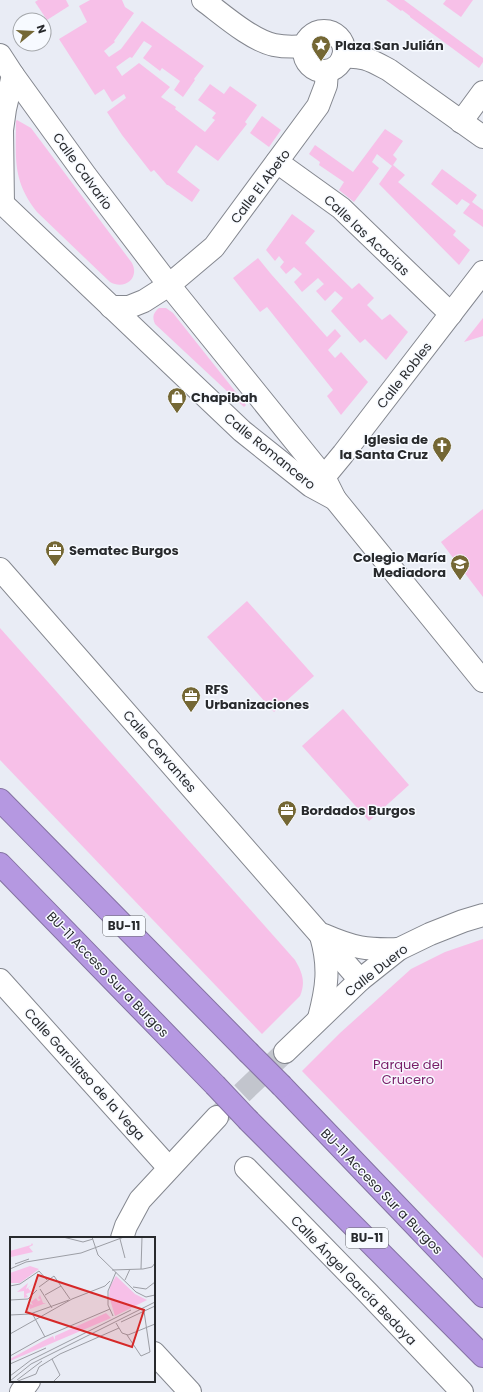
<svg xmlns="http://www.w3.org/2000/svg" width="483" height="1392" viewBox="0 0 483 1392" font-family="Poppins,sans-serif">
	<style>
		.green { fill: #f7c0e8 }
		.lines { fill: none; stroke-linecap: round; stroke-linejoin: round }
		.street-tunnel { stroke: #c2c5cd; stroke-width: 22; stroke-dasharray: 22 11; stroke-linecap: butt }
		.street-casing { stroke: #84878f; stroke-width: 24 }
		.highway-casing { stroke: #8472a2; stroke-width: 24 }
		.street { stroke: #fff; stroke-width: 22 }
		.highway { stroke: #b598e1; stroke-width: 22 }
		.highway-bridge-casing { stroke: #8472a2; stroke-width: 24; stroke-linecap: butt }
		.highway-bridge { stroke: #b598e1; stroke-width: 22 }
		.labels { text-anchor: middle; stroke-width: 3; stroke-linejoin: round; paint-order: stroke }
		.shield { fill: #f7faff; stroke: #66686c; stroke-width: 1 }
		.shield-label { font-size: 12px; font-weight: bold; fill: #282a2d }
		.poi-label { font-size: 13px; font-weight: bold; fill: #282a2d; stroke: #f7faff; text-anchor: start }
		.street-label { font-size: 13px; fill: #282a2d; stroke: #f7faff }
		.park-label { font-size: 13px; fill: #781d68; stroke: #f7faff }
		.inset-road { fill: none; stroke: #9c9ea5; stroke-width: 1 }
		.view { fill: #d62828; fill-opacity: 0.15; stroke: #d62828; stroke-width: 2 }
		.inset-edge { fill: none; stroke: #282a2d; stroke-width: 2 }
	</style>
	<rect width="100%" height="100%" fill="#e9ecf5"/>
	<g class="green">
		<polygon points="38,0 66,0 69,6 47,20 35,2"/>
		<polygon points="90,0 122,0 125,7 134,13 114,41 115,42 104,51 109,57 121,49 142,21 204,66 194,79 195,80 183,97 174,90 180,81 162,68 160,71 143,58 152,46 144,41 132,58 130,57 116,67 122,76 139,63 170,87 161,97 176,107 175,109 205,132 215,120 212,118 216,113 198,100 210,84 224,94 230,86 257,105 245,122 247,124 218,161 196,145 177,172 200,190 192,202 168,185 167,185 154,170 151,172 150,171 122,135 107,112 126,98 124,94 112,102 104,89 95,95 59,39 87,22 79,6"/>
		<polygon points="386,0 404,0 483,58 483,62 479,68 410,17 410,16 402,10 401,11"/>
		<polygon points="446,0 473,0 461,17 443,4"/>
		<polygon points="262,116 281,130 269,147 250,133"/>
		<path d="M17,120L31,128L132,263C140,279 124,290 110,282L37,212C12,180 16,159 16,121Z"/>
		<polygon points="385,129 403,141 393,155 397,159 393,165 405,175 398,182 456,231 453,235 470,250 459,265 379,184 392,166 377,154 372,162 379,168 354,202 339,190 344,182 319,165 320,162 309,154 315,145 353,172"/>
		<polygon points="442,169 477,195 472,202 483,210 483,227 463,213 470,204 462,199 457,205 431,184"/>
		<polygon points="292,214 315,231 305,243 352,289 359,283 374,298 367,305 382,320 390,314 408,332 386,360 365,339 360,343 331,311 343,298 335,291 325,301 316,291 324,284 318,278 302,292 294,282 302,274 294,267 286,274 280,267 284,262 279,256 275,261 266,250"/>
		<polygon points="258,258 271,274 327,337 335,329 341,336 328,350 335,358 341,352 368,382 341,415 327,396 333,390 267,307 260,312 233,278"/>
		<path d="M159,308H166L173,313L246,405L244,407L155,324C152,317 153,313 159,308Z"/>
		<polygon points="483,318 483,336 464,342"/>
		<polygon points="483,509 483,597 441,542"/>
		<polygon points="247,601 314,676 274,712 207,637"/>
		<path d="M0,628L295,960C302,972 306,982 300,996L262,1034L0,760Z"/>
		<polygon points="343,709 409,785 369,821 302,746"/>
		<polygon points="483,939 483,1258 302,1071 340,1033 411,969 445,952"/>
	</g>
	<g class="lines">
		<polyline class="street-tunnel" points="218,1116 285,1052"/>
		<defs>
			<g id="street">
				<path d="M203,0C222,14 251,40 274,45C284,47 294,47 305,46"/>
				<circle cx="324" cy="51" r="20"/>
				<polyline points="0,55 13,75 86,176 169,285 324,477 335,499"/>
				<path d="M343,57C363,55 372,61 389,70L483,137"/>
				<polyline points="461,122 483,92"/>
				<polyline points="277,162 341,208 451,314"/>
				<polyline points="0,201 242,431 311,486 335,499 483,681"/>
				<polyline points="3,205 2,130 5,109 13,75"/>
				<polyline points="111,307 129,307 144,301 169,285 214,247 318,106 326,85 327,71"/>
				<polyline points="324,477 343,454 483,272"/>
				<polyline points="0,569 360,980"/>
				<path d="M324,935C354,948 366,950 399,949"/>
				<polyline points="0,980 169,1168"/>
				<path d="M319,1018C327,988 330,967 321,936"/>
				<polyline points="285,1052 360,980 399,949 430,934 463,921 483,915"/>
				<polyline points="246,1168 368,1293 462,1392"/>
				<polyline points="122,1238 126,1226 140,1200 217,1117"/>
				<polyline points="154,1353 190,1392"/>
				<polyline points="21,1392 29,1381"/>
			</g>
			<g id="highway">
				<polyline points="0,800 248,1052"/>
				<polyline points="0,864 215,1085"/>
				<polyline points="282,1086 483,1296"/>
				<polyline points="249,1121 483,1356"/>
			</g>
		</defs>
		<use href="#street" class="street-casing"/>
		<use href="#highway" class="highway-casing"/>
		<use href="#street" class="street"/>
		<use href="#highway" class="highway"/>
		<defs>
			<g id="highway-bridge">
				<polyline points="248,1052 282,1086"/>
				<polyline points="215,1085 249,1121"/>
			</g>
		</defs>
		<use href="#highway-bridge" class="highway-bridge-casing"/>
		<use href="#highway-bridge" class="highway-bridge"/>
	</g>
	<defs>
		<symbol id="sight-pin" viewBox="-11 -11 22 30"><path d="M0 17L-7.5 6A9.5 9.5 0 1 1 7.5 6Z" fill="#746734" stroke="#f7faff"/><path d="M0-6L1.8-2.2L6-1.7L2.9 1.2L3.7 5.4L0 3.3L-3.7 5.4L-2.9 1.2L-6-1.7L-1.8-2.2Z" fill="#fff"/></symbol>
		<symbol id="shop-pin" viewBox="-11 -11 22 30"><path d="M0 17L-7.5 6A9.5 9.5 0 1 1 7.5 6Z" fill="#746734" stroke="#f7faff"/><path d="M-5-2.5h2.3a2.7 3.5 0 0 1 5.4 0H5L5.5 6h-11ZM-1.5-2.5h3a1.5 2.3 0 0 0-3 0Z" fill="#fff"/></symbol>
		<symbol id="church-pin" viewBox="-11 -11 22 30"><path d="M0 17L-7.5 6A9.5 9.5 0 1 1 7.5 6Z" fill="#746734" stroke="#f7faff"/><path d="M-1.2-6h2.4v3.5h3.3v2.4h-3.3V6h-2.4V-.1h-3.3v-2.4h3.3Z" fill="#fff"/></symbol>
		<symbol id="office-pin" viewBox="-11 -11 22 30"><path d="M0 17L-7.5 6A9.5 9.5 0 1 1 7.5 6Z" fill="#746734" stroke="#f7faff"/><path d="M-6-3h4V-5.5h4V-3h4V5H-6ZM-1-4.5V-3h2v-1.5ZM-6 0V1H6V0Z" fill="#fff"/></symbol>
		<symbol id="school-pin" viewBox="-11 -11 22 30"><path d="M0 17L-7.5 6A9.5 9.5 0 1 1 7.5 6Z" fill="#746734" stroke="#f7faff"/><path d="M0-5L7-2L0 1L-7-2ZM-4 1L0 2.5L4 1V4Q0 6-4 4Z" fill="#fff"/></symbol>
	</defs>
	<g fill-rule="evenodd">
		<use href="#sight-pin" x="310" y="34" width="22" height="30"/>
		<use href="#shop-pin" x="166" y="386" width="22" height="30"/>
		<use href="#church-pin" x="431" y="435" width="22" height="30"/>
		<use href="#office-pin" x="44" y="539" width="22" height="30"/>
		<use href="#school-pin" x="449" y="553" width="22" height="30"/>
		<use href="#office-pin" x="180" y="685" width="22" height="30"/>
		<use href="#office-pin" x="276" y="799" width="22" height="30"/>
	</g>
	<g class="labels">
		<g class="shield">
			<rect x="103" y="916" width="42" height="20" rx="3"/>
			<rect x="346" y="1228" width="42" height="20" rx="3"/>
		</g>
		<g class="shield-label">
			<text x="124" y="930">BU-11</text>
			<text x="367" y="1242">BU-11</text>
		</g>
		<g class="poi-label">
			<text x="335" y="50">Plaza San Julián</text>
			<text x="191" y="402">Chapibah</text>
			<text x="428" y="444" text-anchor="end">Iglesia de<tspan x="428" dy="15">la Santa Cruz</tspan></text>
			<text x="69" y="555">Sematec Burgos</text>
			<text x="446" y="562" text-anchor="end">Colegio María<tspan x="446" dy="15">Mediadora</tspan></text>
			<text x="205" y="694">RFS<tspan x="205" dy="15">Urbanizaciones</tspan></text>
			<text x="301" y="815">Bordados Burgos</text>
		</g>
		<g class="street-label">
			<text transform="translate(83 171) rotate(54)" y="5">Calle Calvario</text>
			<text transform="translate(260 186) rotate(-53)" y="5">Calle El Abeto</text>
			<text transform="translate(367 235) rotate(43)" y="5">Calle las Acacias</text>
			<text transform="translate(404 375) rotate(-52)" y="5">Calle Robles</text>
			<text transform="translate(270 451) rotate(39)" y="5">Calle Romancero</text>
			<text transform="translate(160 751) rotate(49)" y="5">Calle Cervantes</text>
			<text transform="translate(376 970) rotate(-38)" y="5">Calle Duero</text>
			<text transform="translate(108 974) rotate(46)" y="5">BU-11 Acceso Sur a Burgos</text>
			<text transform="translate(85 1074) rotate(48)" y="5">Calle Garcilaso de la Vega</text>
			<text transform="translate(382 1191) rotate(46)" y="5">BU-11 Acceso Sur a Burgos</text>
			<text transform="translate(354 1280) rotate(46)" y="5">Calle Ángel García Bedoya</text>
		</g>
		<g class="park-label">
			<text x="408" y="1069">Parque del<tspan x="408" dy="15">Crucero</tspan></text>
		</g>
	</g>
	<g transform="translate(10 1237)">
		<rect width="145" height="145" fill="#e9ecf5"/>
		<path d="M22,6L23,8L19,10L23,15L1,20L0,14L21,8ZM20,29L29,32L10,46H0V36ZM106,39L125,57L137,63L105,79L99,59L100,49ZM33,40L18,51L21,55L16,57L18,60L14,61V54L7,55L18,46L16,52ZM30,58L33,66H36L20,72L18,66L23,68L21,65L26,61L28,64L26,65L31,63L28,61ZM96,76L101,81L0,124V122L33,104L43,99L45,103V99Z" fill="#f7c0e8"/>
		<path class="inset-road" d="M53,0L73,5L83,2M82,0L88,18L126,55L136,60L145,58M110,2L115,21M5,27L19,22M0,32L16,25L71,16L114,0M131,32L132,0M102,33L133,32L142,30L145,26M115,43L120,32M0,49L10,47L29,34L37,43M29,50L44,39L60,62M123,50L136,52L145,45M30,52L42,71M35,58L51,49M0,63L18,62L27,53M22,76L35,100M0,78L20,77L59,63M103,79L98,68V54L106,35M111,85L145,69M106,86L112,96L118,98L145,87M0,97L62,62L95,49L100,44M117,98L131,119L140,115L134,74M0,119L32,101L100,72M42,122L50,138L43,145M0,127L36,111M0,139L21,123L121,73M7,143L32,124M0,144L21,127L145,65M8,144L26,137L29,130L50,117L109,91"/>
		<path class="view" d="M28,38L134,73L122,110L16,75Z"/>
		<rect width="145" height="145" class="inset-edge"/>
	</g>
	<g transform="translate(32 32) rotate(72)"><circle r="19" fill="#f7faff" stroke="#a4a7ab"/>
	<path d="M0-3L7 15L0 10L-7 15Z" fill="#746734"/>
	<text y="-6" font-size="11" font-weight="bold" text-anchor="middle" fill="#282a2d">N</text>
	</g>
</svg>
